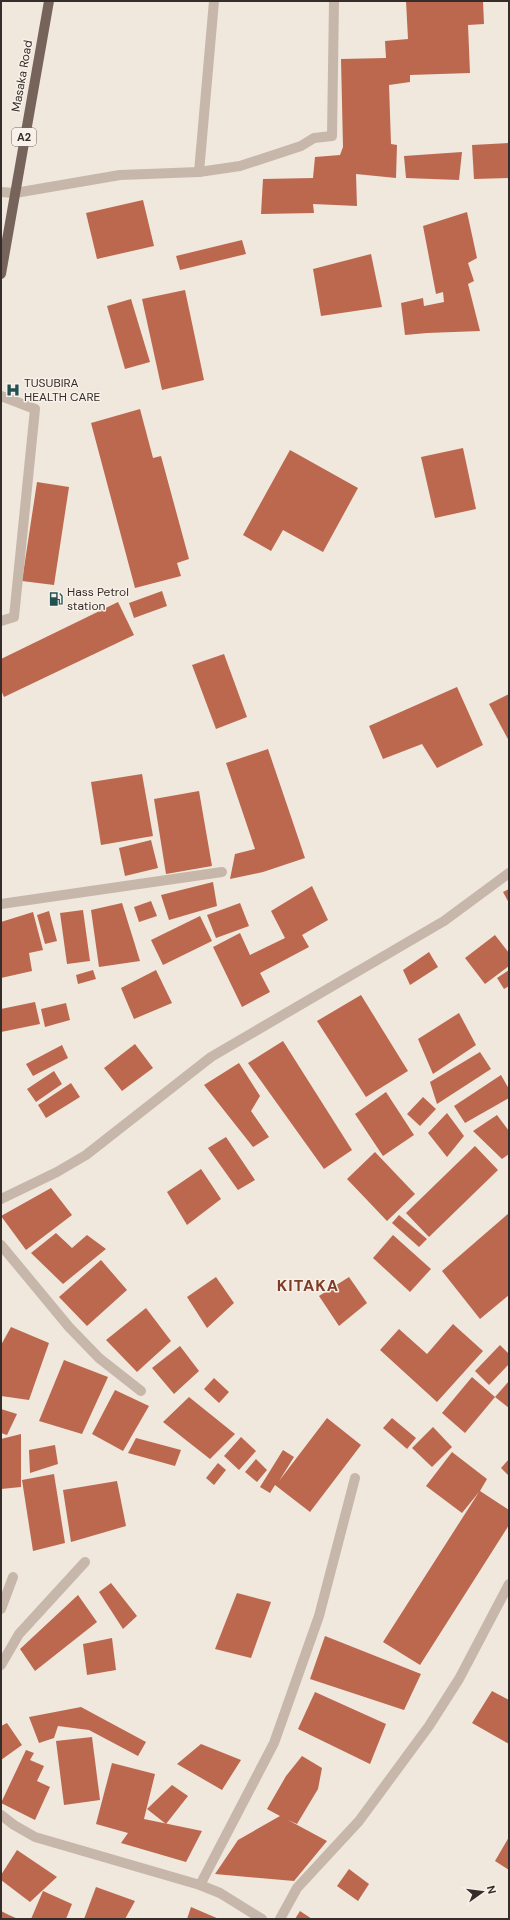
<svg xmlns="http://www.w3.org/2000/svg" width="510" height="1920" viewBox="0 0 510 1920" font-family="'DM Sans',sans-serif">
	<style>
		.building { fill: #bc684f }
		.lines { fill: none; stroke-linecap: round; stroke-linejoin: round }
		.service { stroke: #c7b7aa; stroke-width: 10 }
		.minor { stroke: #c7b7aa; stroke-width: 10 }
		.primary { stroke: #76645b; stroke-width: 10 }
		.labels { text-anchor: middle; stroke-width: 3; stroke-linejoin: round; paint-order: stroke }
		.shield { fill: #f8f1e9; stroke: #706863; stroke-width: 1 }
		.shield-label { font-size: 11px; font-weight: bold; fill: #352d29 }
		.street-label { font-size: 12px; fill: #352d29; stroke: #f8f1e9 }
		.poi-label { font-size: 12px; fill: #352d29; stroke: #f8f1e9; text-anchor: start }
		.district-label { font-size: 16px; font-weight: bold; letter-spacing: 1px; fill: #7e3b28; stroke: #f8f1e9 }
	</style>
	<rect width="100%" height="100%" fill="#f0e7dd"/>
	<g class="building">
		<polygon points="406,1 483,1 484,24 468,25 470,73 410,75 410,82 389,85 391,144 397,145 396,178 356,174 357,206 313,204 314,213 261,214 263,179 313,178 315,157 340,155 343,147 341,59 386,58 385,41 408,39"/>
		<polygon points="509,143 509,178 474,179 472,145"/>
		<polygon points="462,152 459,180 406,178 404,156"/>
		<polygon points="143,200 154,246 97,259 86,213"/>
		<polygon points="467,212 477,258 468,263 474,281 468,284 480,331 427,333 405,335 401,303 423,298 424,306 444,302 443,292 436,294 423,226"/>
		<polygon points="242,240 246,254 180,270 176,256"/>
		<polygon points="371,254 382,307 321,316 313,269"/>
		<polygon points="185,290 204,380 162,390 142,299"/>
		<polygon points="131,299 150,362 125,369 107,306"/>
		<polygon points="140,409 153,458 161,456 189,559 177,563 181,576 135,588 91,423"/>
		<polygon points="463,448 476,509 435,518 421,457"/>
		<polygon points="290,450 358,488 323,552 283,530 271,551 243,535"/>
		<polygon points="37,482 69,487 54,585 22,581"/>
		<polygon points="162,591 167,606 134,618 129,603"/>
		<polygon points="118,602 134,635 4,697 1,690 1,659"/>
		<polygon points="224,654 247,717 216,729 192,665"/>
		<polygon points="457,687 483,745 437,768 422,744 383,759 369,726"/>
		<polygon points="509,694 509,741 489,704"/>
		<polygon points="268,749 305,858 263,872 230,879 235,854 255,849 226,763"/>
		<polygon points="142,774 153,836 101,845 91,782"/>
		<polygon points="199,791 212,866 166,874 154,799"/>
		<polygon points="151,840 158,868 125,876 119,848"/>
		<polygon points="213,882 217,906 169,920 161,895"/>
		<polygon points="312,886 328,920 302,935 309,947 260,973 270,992 242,1007 213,947 240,933 250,955 285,938 271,911"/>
		<polygon points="509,889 509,903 503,892"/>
		<polygon points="151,901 157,916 139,922 134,907"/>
		<polygon points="122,903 140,961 99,967 91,910"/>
		<polygon points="240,903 249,926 216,938 207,915"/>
		<polygon points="83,910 90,961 67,964 60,913"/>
		<polygon points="49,911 57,941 45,944 37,915"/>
		<polygon points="33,912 43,950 29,953 32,971 1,978 1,922"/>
		<polygon points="200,916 212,941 163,965 151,940"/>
		<polygon points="495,935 509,953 509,966 485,984 465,958"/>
		<polygon points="429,952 438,967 410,985 403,970"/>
		<polygon points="93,970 96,979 78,984 76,975"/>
		<polygon points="156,970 172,1003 134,1019 121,988"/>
		<polygon points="509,970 509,986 504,989 497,978"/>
		<polygon points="361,995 408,1071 366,1097 317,1021"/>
		<polygon points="35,1002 40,1024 1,1032 1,1009"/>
		<polygon points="66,1003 70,1020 45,1027 41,1009"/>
		<polygon points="459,1013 476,1045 433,1074 418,1039"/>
		<polygon points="283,1041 352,1150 324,1169 248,1063"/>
		<polygon points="135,1044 153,1068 122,1091 104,1068"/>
		<polygon points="62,1045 68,1058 33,1076 26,1064"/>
		<polygon points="480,1052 491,1069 437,1104 430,1082"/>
		<polygon points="239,1063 260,1096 251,1111 269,1137 253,1147 204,1085"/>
		<polygon points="54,1071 62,1084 36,1102 27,1089"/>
		<polygon points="501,1075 509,1089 509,1098 465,1123 454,1106"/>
		<polygon points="71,1083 80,1097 46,1118 38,1105"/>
		<polygon points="386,1092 414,1135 383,1156 355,1114"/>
		<polygon points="423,1097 436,1109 420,1126 407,1114"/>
		<polygon points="447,1113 464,1136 447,1157 428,1133"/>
		<polygon points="497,1115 509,1131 509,1154 502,1159 473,1131"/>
		<polygon points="226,1137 255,1180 238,1190 208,1148"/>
		<polygon points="475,1146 498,1170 429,1237 406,1213"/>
		<polygon points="375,1152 415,1194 387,1221 347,1179"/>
		<polygon points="201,1169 221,1199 187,1225 167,1192"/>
		<polygon points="51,1188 72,1215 26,1250 1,1216"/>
		<polygon points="509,1213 509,1295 480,1319 442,1271"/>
		<polygon points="399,1215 427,1239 419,1247 392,1223"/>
		<polygon points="56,1233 72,1248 87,1235 106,1249 63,1284 31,1253"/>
		<polygon points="393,1235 431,1269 410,1292 373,1258"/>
		<polygon points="101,1260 127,1290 87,1326 59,1297"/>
		<polygon points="216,1277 234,1303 207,1328 187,1297"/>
		<polygon points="349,1277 367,1303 339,1326 319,1296"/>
		<polygon points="146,1308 171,1341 137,1372 106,1340"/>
		<polygon points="453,1324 483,1351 437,1402 380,1350 399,1329 427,1354"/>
		<polygon points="11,1327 49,1343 29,1400 1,1396 1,1345"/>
		<polygon points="500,1345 509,1354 509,1364 489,1385 475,1371"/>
		<polygon points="180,1346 199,1371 174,1394 152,1368"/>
		<polygon points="64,1360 108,1377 82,1434 39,1421"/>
		<polygon points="472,1377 495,1397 465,1433 442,1413"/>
		<polygon points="214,1378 229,1392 219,1403 204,1389"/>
		<polygon points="509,1381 509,1408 495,1397"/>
		<polygon points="115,1390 149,1406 123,1451 92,1434"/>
		<polygon points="189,1397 235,1434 210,1459 163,1422"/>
		<polygon points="1,1409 17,1414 7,1435 1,1433"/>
		<polygon points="327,1418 361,1445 310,1512 275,1485 270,1493 260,1487 283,1450 294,1457 279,1481"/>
		<polygon points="392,1418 416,1438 407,1449 383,1428"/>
		<polygon points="433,1427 452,1447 432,1467 412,1448"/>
		<polygon points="21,1434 21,1487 1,1489 1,1439"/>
		<polygon points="241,1437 256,1451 239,1470 224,1456"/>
		<polygon points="136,1438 181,1450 175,1466 128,1453"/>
		<polygon points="55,1445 58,1464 30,1473 29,1450"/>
		<polygon points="452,1452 487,1479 480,1491 509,1510 509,1525 420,1665 383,1642 479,1492 462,1513 426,1486"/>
		<polygon points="256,1459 267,1470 257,1482 245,1472"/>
		<polygon points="509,1459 509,1476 501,1468"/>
		<polygon points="218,1463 226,1470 214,1485 206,1478"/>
		<polygon points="54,1474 65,1543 33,1551 22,1480"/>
		<polygon points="117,1481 126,1526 71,1542 63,1490"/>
		<polygon points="111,1583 137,1616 123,1629 99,1592"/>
		<polygon points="237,1593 271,1602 251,1658 215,1649"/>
		<polygon points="78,1595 97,1622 35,1671 20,1649"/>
		<polygon points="325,1636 421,1674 404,1710 310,1679"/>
		<polygon points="112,1638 116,1670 87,1675 83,1644"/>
		<polygon points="492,1691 509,1700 509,1744 472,1723"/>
		<polygon points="315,1692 386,1724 370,1764 298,1729"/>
		<polygon points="81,1707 146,1742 138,1756 89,1730 58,1726 54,1738 39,1743 29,1717"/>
		<polygon points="7,1723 22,1745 1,1760 1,1726"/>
		<polygon points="92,1737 100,1800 64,1805 56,1741"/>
		<polygon points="201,1744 241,1760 222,1790 177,1764"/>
		<polygon points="26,1750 34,1753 30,1760 44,1766 37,1781 50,1787 35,1820 1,1803"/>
		<polygon points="302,1756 322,1768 318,1789 297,1824 288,1820 327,1841 294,1881 215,1874 238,1840 280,1816 267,1809 286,1776"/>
		<polygon points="112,1763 155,1774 144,1819 202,1831 186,1862 121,1843 128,1833 96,1824"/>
		<polygon points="172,1785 188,1796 166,1824 147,1809"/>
		<polygon points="509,1837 509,1870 495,1861"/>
		<polygon points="17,1850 57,1877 30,1902 1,1880 1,1875"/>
		<polygon points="349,1869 369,1884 358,1901 337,1886"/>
		<polygon points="96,1887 135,1901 125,1919 84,1919"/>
		<polygon points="43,1891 72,1904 66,1919 31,1919"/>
		<polygon points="191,1907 219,1919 187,1919"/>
		<polygon points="1,1911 9,1915 18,1919 1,1919"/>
		<polygon points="300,1911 312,1919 295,1919"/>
	</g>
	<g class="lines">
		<g class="service">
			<polyline points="199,172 240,166 301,146 314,138 332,136 334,1"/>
			<polyline points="15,193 120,175 199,172 214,1"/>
			<polyline points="1,396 35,409 14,617 1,621"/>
			<polyline points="1,1245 69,1327 99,1358 141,1391"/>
			<polyline points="1,1609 13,1577"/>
			<polyline points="1,1665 19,1634 85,1562"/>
		</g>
		<g class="minor">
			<polyline points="1,192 15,193"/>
			<polyline points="1,904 222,872"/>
			<polyline points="1,1199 57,1172 86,1155 211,1057 444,921 509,873"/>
			<polyline points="1,1815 14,1825 35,1837 200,1885 220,1893 262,1919"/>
			<polyline points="200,1885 274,1743 319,1616 355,1478"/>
			<polyline points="280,1919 297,1888 359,1821 429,1726 459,1679 509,1584"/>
		</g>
		<polyline class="primary" points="1,274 49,1"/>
	</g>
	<defs>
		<symbol id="hospital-bare" viewBox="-9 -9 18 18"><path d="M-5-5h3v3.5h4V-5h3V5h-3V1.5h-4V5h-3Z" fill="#225154" stroke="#f8f1e9" stroke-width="2.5" paint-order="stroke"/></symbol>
		<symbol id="fuel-bare" viewBox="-9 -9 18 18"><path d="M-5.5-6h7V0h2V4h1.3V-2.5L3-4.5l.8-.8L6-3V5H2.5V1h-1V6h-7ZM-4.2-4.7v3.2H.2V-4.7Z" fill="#225154" stroke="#f8f1e9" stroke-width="2.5" paint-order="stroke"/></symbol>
	</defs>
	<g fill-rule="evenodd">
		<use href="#hospital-bare" x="3" y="380" width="20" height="20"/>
		<use href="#fuel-bare" x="46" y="589" width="20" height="20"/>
	</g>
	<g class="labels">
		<rect class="shield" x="12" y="128" width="24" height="18" rx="3"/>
		<g class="shield-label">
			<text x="24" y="141">A2</text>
		</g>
		<g class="street-label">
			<text transform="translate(22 76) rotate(-80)" y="4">Masaka Road</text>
		</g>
		<g class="poi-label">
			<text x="24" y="387">TUSUBIRA<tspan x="24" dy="14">HEALTH CARE</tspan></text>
			<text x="67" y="596">Hass Petrol<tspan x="67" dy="14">station</tspan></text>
		</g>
		<g class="district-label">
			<text x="308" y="1291">KITAKA</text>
		</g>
	</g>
	<rect width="510" height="1920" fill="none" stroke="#352d29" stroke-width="4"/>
	<g transform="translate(482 1892) rotate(76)" stroke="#f8f1e9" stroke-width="3" paint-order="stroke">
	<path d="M0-3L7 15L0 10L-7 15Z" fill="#352d29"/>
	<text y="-6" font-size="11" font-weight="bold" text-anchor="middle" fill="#352d29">N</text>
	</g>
</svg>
